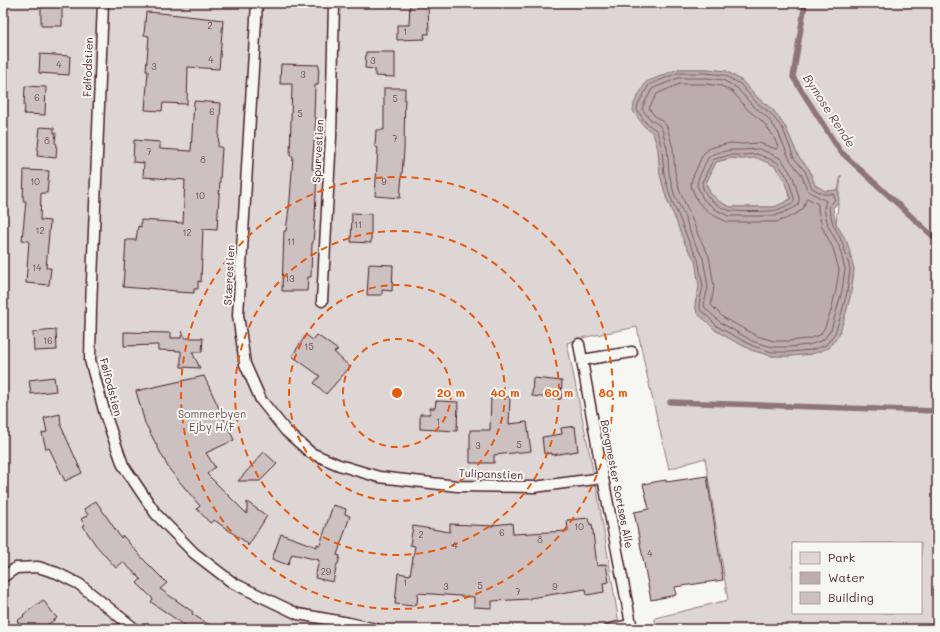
<svg xmlns="http://www.w3.org/2000/svg" width="940" height="632" viewBox="0 0 940 632" font-family="Mali,sans-serif">
	<style>
		.green { fill: #ddd6d5; stroke: #947a80; fill-rule: evenodd }
		.water { fill: #bbadae; stroke: #8e747a; fill-rule: evenodd }
		.lines { fill: none; stroke-linecap: round; stroke-linejoin: round }
		.shore { stroke: #77585f; stroke-width: 1 }
		.stream { stroke: #8e747a; stroke-width: 5.5 }
		.building { fill: #ccc1c0; stroke: #4a1f2b }
		.service-casing { stroke: #4a1f2b; stroke-width: 13 }
		.service { stroke: #f6f6f2; stroke-width: 10 }
		.ring { fill: none; stroke: #e8590c; stroke-width: 2; stroke-dasharray: 7 5 }
		.labels { text-anchor: middle; stroke-width: 4; stroke-linejoin: round; paint-order: stroke }
		.number-label { font-size: 9px; fill: #6a4850 }
		.street-label { font-size: 11px; fill: #4a1f2b; stroke: #f6f6f2 }
		.park-label { font-size: 11px; fill: #6f4d56; stroke: #f6f6f2 }
		.water-label { font-size: 12px; font-style: italic; fill: #6c4a52; stroke: #f6f6f2 }
		.centre { fill: #e8590c; stroke: #f6f6f2; stroke-width: 2 }
		.ring-label { font-size: 12px; text-anchor: middle; font-weight: bold; fill: #e8590c; stroke: #f6f6f2; stroke-width: 4; stroke-linejoin: round; paint-order: stroke }
	</style>
	<rect width="100%" height="100%" fill="#f6f6f2"/>
	<filter id="ink" filterUnits="userSpaceOnUse"><feTurbulence type="fractalNoise" baseFrequency=".025" numOctaves="2"/><feDisplacementMap in="SourceGraphic" scale="8" xChannelSelector="R" yChannelSelector="G"/><feConvolveMatrix kernelMatrix="1 2 1 2 8 2 1 2 1" color-interpolation-filters="sRGB"/></filter>
	<g filter="url(#ink)">
		<g class="green">
			<path d="M3,3H937V629H656L655,618L728,600L705,458L669,469L646,371L637,327L586,337L567,343L597,490L620,629H3ZM678,69H707L726,71L742,81L759,99L773,110L786,128L798,156L809,169L815,185L825,191L838,190L841,175L836,224L847,242L854,269L851,293L845,316L812,354L790,356H772L751,350L715,330L705,320L697,313L695,304L700,287L695,260L685,244L675,218L666,197L660,174L658,149L653,133ZM793,543H921V613H793Z"/>
			<polygon points="757,157 775,166 784,180 791,199 775,207 730,207 720,202 710,193 706,183 716,162 731,158 742,159"/>
		</g>
		<path class="water" d="M678,69H707L726,71L742,81L759,99L773,110L786,128L798,156L809,169L815,185L825,191L838,190L839,202L833,208L836,224L847,242L854,269L851,293L845,316L839,335L829,348L812,354L790,356H772L751,350L732,340L715,330L705,320L697,313L695,304L699,287L695,260L685,244L675,218L666,197L660,174L658,149L653,133L644,126L633,111L634,103L646,82ZM731,158L742,159L757,158L775,166L784,180L791,199L775,207H730L720,202L710,193L706,183L716,162Z"/>
		<g class="lines">
			<g class="shore">
				<polygon points="678,73 707,73 724,75 740,84 756,102 770,113 783,129 794,158 805,171 812,188 823,194 833,194 834,195 835,200 830,205 829,208 833,224 843,244 850,269 847,292 841,315 835,333 826,345 811,350 789,352 772,352 753,346 718,327 708,317 701,311 699,304 703,287 698,259 689,242 679,217 670,196 664,174 662,149 657,131 646,123 637,110 638,104 649,85"/>
				<polygon points="679,78 707,78 723,80 737,88 752,105 767,117 778,132 790,160 801,174 808,191 826,201 824,208 828,226 839,246 845,269 842,291 831,330 823,340 809,345 789,347 773,347 754,342 721,323 705,308 704,304 708,287 703,258 693,240 684,215 674,194 669,173 667,148 662,129 659,125 650,119 642,109 643,106 652,89"/>
				<path d="M680,84H706L721,86L733,92L748,110L762,121L773,135L778,147L777,149H776L759,143L742,144L730,143L710,148L703,154L692,179L691,184L692,189L697,200L700,204L711,214L727,222H776C783,220 799,214 803,208C805,205 805,201 807,198L818,204V210L822,227L833,248L839,270L836,290L831,311L825,327L820,335L808,339L789,341H774L757,336L724,318L711,305L714,287L709,256L699,237L689,212L680,192L675,172L673,148L667,127L663,122L654,115L649,108L657,94Z"/>
				<polygon points="756,149 760,149 778,157 782,160 793,177 799,197 799,201 798,205 794,208 775,216 728,216 715,209 703,199 697,185 698,179 708,158 713,154 730,150 742,150"/>
				<path d="M730,155H742L757,154L777,162L788,178L794,198V202C789,205 782,208 777,210C772,212 732,212 728,210C716,206 702,195 702,182L713,160Z"/>
			</g>
			<g class="stream">
				<polyline points="805,3 793,77 840,151 937,240"/>
				<polyline points="670,402 937,411"/>
			</g>
		</g>
		<g class="building">
			<polygon points="410,3 428,3 429,34 424,34 425,39 397,40 397,25 409,25"/>
			<polygon points="41,6 62,7 62,26 41,26"/>
			<polygon points="146,12 160,13 223,20 219,69 188,67 187,104 163,103 162,111 145,110 148,71 146,71 149,36 144,35"/>
			<polygon points="366,52 395,52 395,77 375,76 375,69 365,68"/>
			<polygon points="40,54 70,56 69,75 39,73"/>
			<polygon points="281,64 319,65 318,85 315,85 314,117 316,117 312,169 317,169 315,218 313,243 312,243 311,277 308,277 307,291 282,291 284,231 286,231 290,200 293,156 290,156 292,84 280,84"/>
			<polygon points="25,86 46,87 45,115 24,114 25,107 24,106"/>
			<polygon points="384,88 405,88 404,150 400,198 375,196 378,148 375,147 376,130 384,130"/>
			<polygon points="194,101 221,103 218,147 222,147 217,230 203,229 201,282 198,281 198,289 194,289 194,293 176,292 176,291 148,288 148,289 123,287 126,240 136,240 138,226 141,227 141,220 183,223 185,180 143,177 144,163 133,162 134,140 160,142 160,149 191,151"/>
			<polygon points="40,127 54,128 54,133 56,133 55,143 57,144 56,158 37,156"/>
			<polygon points="24,170 49,171 47,193 41,193 40,220 50,221 46,268 51,268 49,285 26,283 29,241 22,240 26,201 23,201"/>
			<polygon points="352,213 371,214 371,243 351,242"/>
			<polygon points="369,264 393,265 392,291 382,290 382,295 367,295"/>
			<polygon points="56,330 57,350 34,351 33,332"/>
			<polygon points="182,331 185,338 203,338 202,352 192,352 200,368 181,367 181,351 158,350 158,345 124,346 124,332 171,333 171,338 181,338"/>
			<polygon points="306,335 313,340 317,335 338,350 334,352 350,367 326,394 314,383 320,376 292,356"/>
			<polygon points="204,376 234,440 206,453 215,467 207,474 247,514 247,502 267,516 248,546 247,543 214,520 210,523 197,509 200,506 169,469 145,423 136,391"/>
			<polygon points="54,377 56,391 31,394 29,380"/>
			<polygon points="533,378 562,381 561,399 532,396"/>
			<polygon points="491,396 510,397 509,424 527,422 531,451 494,455 494,463 470,463 470,430 490,430"/>
			<polygon points="436,401 458,402 457,431 420,429 420,414 430,414 430,408 435,408"/>
			<polygon points="60,414 61,426 82,473 65,481 49,448 46,449 42,433 47,432 44,418"/>
			<polygon points="575,426 578,451 552,455 552,453 544,454 542,437 562,434 561,428"/>
			<polygon points="264,452 277,464 260,481 238,481"/>
			<polygon points="707,476 723,580 675,587 676,595 651,600 634,512 649,509 643,484 666,480 666,482"/>
			<polygon points="96,501 121,538 123,536 145,561 167,583 160,589 193,612 192,614 216,629 190,629 151,602 153,599 137,583 141,579 123,562 116,568 95,544 83,526 85,525 81,519 88,515 84,509"/>
			<polygon points="333,505 346,509 345,514 350,516 337,555 340,556 338,564 337,564 333,582 315,578 319,560 292,554 288,565 272,559 281,534 317,547 317,544 320,545"/>
			<polygon points="589,518 590,525 592,524 597,566 606,564 609,582 603,583 604,592 587,595 586,589 530,598 530,599 492,601 492,608 474,607 474,597 418,593 417,604 414,604 414,606 395,604 398,573 410,575 415,546 410,545 413,526 450,532 450,524 493,526 493,525 512,523 513,534 568,531 567,520"/>
			<polygon points="43,600 57,618 41,629 24,629 17,621 24,616 23,615"/>
		</g>
		<g class="lines">
			<defs>
				<g id="service">
					<polyline points="103,3 91,307 90,360 105,414 123,465 156,514 194,553 233,583 298,614 349,623 376,629"/>
					<polyline points="257,3 238,315 245,364 261,400 286,431 311,453 339,465 379,477 457,486 534,487 603,478"/>
					<polyline points="322,301 331,137 334,3"/>
					<polyline points="579,344 603,478 632,629"/>
					<polyline points="582,360 632,352"/>
					<polyline points="3,577 16,568 38,567 57,573 79,584 135,629"/>
					<polyline points="610,629 631,625"/>
				</g>
			</defs>
			<use href="#service" class="service-casing"/>
			<use href="#service" class="service"/>
		</g>
	</g>
	<g class="ring">
		<circle cx="397" cy="393" r="54"/>
		<circle cx="397" cy="393" r="108"/>
		<circle cx="397" cy="393" r="162"/>
		<circle cx="397" cy="393" r="216"/>
	</g>
	<g class="labels">
		<g class="number-label">
			<text x="210" y="29">2</text>
			<text x="405" y="35">1</text>
			<text x="211" y="63">4</text>
			<text x="373" y="64">3</text>
			<text x="59" y="68">4</text>
			<text x="154" y="70">3</text>
			<text x="303" y="78">3</text>
			<text x="37" y="101">6</text>
			<text x="395" y="102">5</text>
			<text x="212" y="115">6</text>
			<text x="300" y="117">5</text>
			<text x="395" y="142">7</text>
			<text x="47" y="144">8</text>
			<text x="149" y="155">7</text>
			<text x="203" y="163">8</text>
			<text x="35" y="185">10</text>
			<text x="384" y="185">9</text>
			<text x="200" y="199">10</text>
			<text x="358" y="228">11</text>
			<text x="40" y="234">12</text>
			<text x="187" y="236">12</text>
			<text x="291" y="245">11</text>
			<text x="37" y="271">14</text>
			<text x="290" y="282">13</text>
			<text x="48" y="344">16</text>
			<text x="309" y="350">15</text>
			<text x="438" y="425">1</text>
			<text x="519" y="448">5</text>
			<text x="478" y="449">3</text>
			<text x="579" y="530">10</text>
			<text x="502" y="536">6</text>
			<text x="421" y="538">2</text>
			<text x="540" y="543">8</text>
			<text x="455" y="549">4</text>
			<text x="650" y="557">4</text>
			<text x="326" y="575">29</text>
			<text x="405" y="586">1</text>
			<text x="480" y="589">5</text>
			<text x="446" y="590">3</text>
			<text x="555" y="590">9</text>
			<text x="518" y="595">7</text>
		</g>
		<g class="street-label">
			<text transform="translate(88 67) rotate(-88)" y="4">Følfodstien</text>
			<text transform="translate(318 151) rotate(-87)" y="4">Spurvestien</text>
			<text transform="translate(229 275) rotate(-87)" y="4">Stærestien</text>
			<text transform="translate(111 387) rotate(75)" y="4">Følfodstien</text>
			<text transform="translate(491 474) rotate(2)" y="4">Tulipanstien</text>
			<text transform="translate(617 484) rotate(79)" y="4">Borgmester Sortsøs Alle</text>
		</g>
		<g class="park-label">
			<text x="212" y="418">Sommerbyen<tspan x="212" dy="13">Ejby H/F</tspan></text>
		</g>
		<g class="water-label">
			<text transform="translate(829 111) rotate(57)" y="4">Bymose Rende</text>
		</g>
	</g>
	<circle cx="397" cy="393" r="6" class="centre"/>
	<g class="ring-label">
		<text x="451" y="397">20 m</text>
		<text x="505" y="397">40 m</text>
		<text x="559" y="397">60 m</text>
		<text x="613" y="397">80 m</text>
	</g>
	<rect width="940" height="632" fill="none" stroke="#f6f6f2" stroke-width="16"/>
	<rect x="8" y="8" width="924" height="616" fill="none" stroke="#4a1f2b" stroke-width="1.5" filter="url(#ink)"/>
	<rect x="792" y="542" width="130" height="72" fill="#f6f6f2" stroke="#b1a0a2"/>
	<rect x="800" y="552" width="20" height="12" fill="#ddd6d5" stroke="#b1a0a2"/>
	<text x="828" y="562" font-size="12" fill="#4a1f2b">Park</text>
	<rect x="800" y="572" width="20" height="12" fill="#bbadae" stroke="#b1a0a2"/>
	<text x="828" y="582" font-size="12" fill="#4a1f2b">Water</text>
	<rect x="800" y="592" width="20" height="12" fill="#ccc1c0" stroke="#b1a0a2"/>
	<text x="828" y="602" font-size="12" fill="#4a1f2b">Building</text>
</svg>
